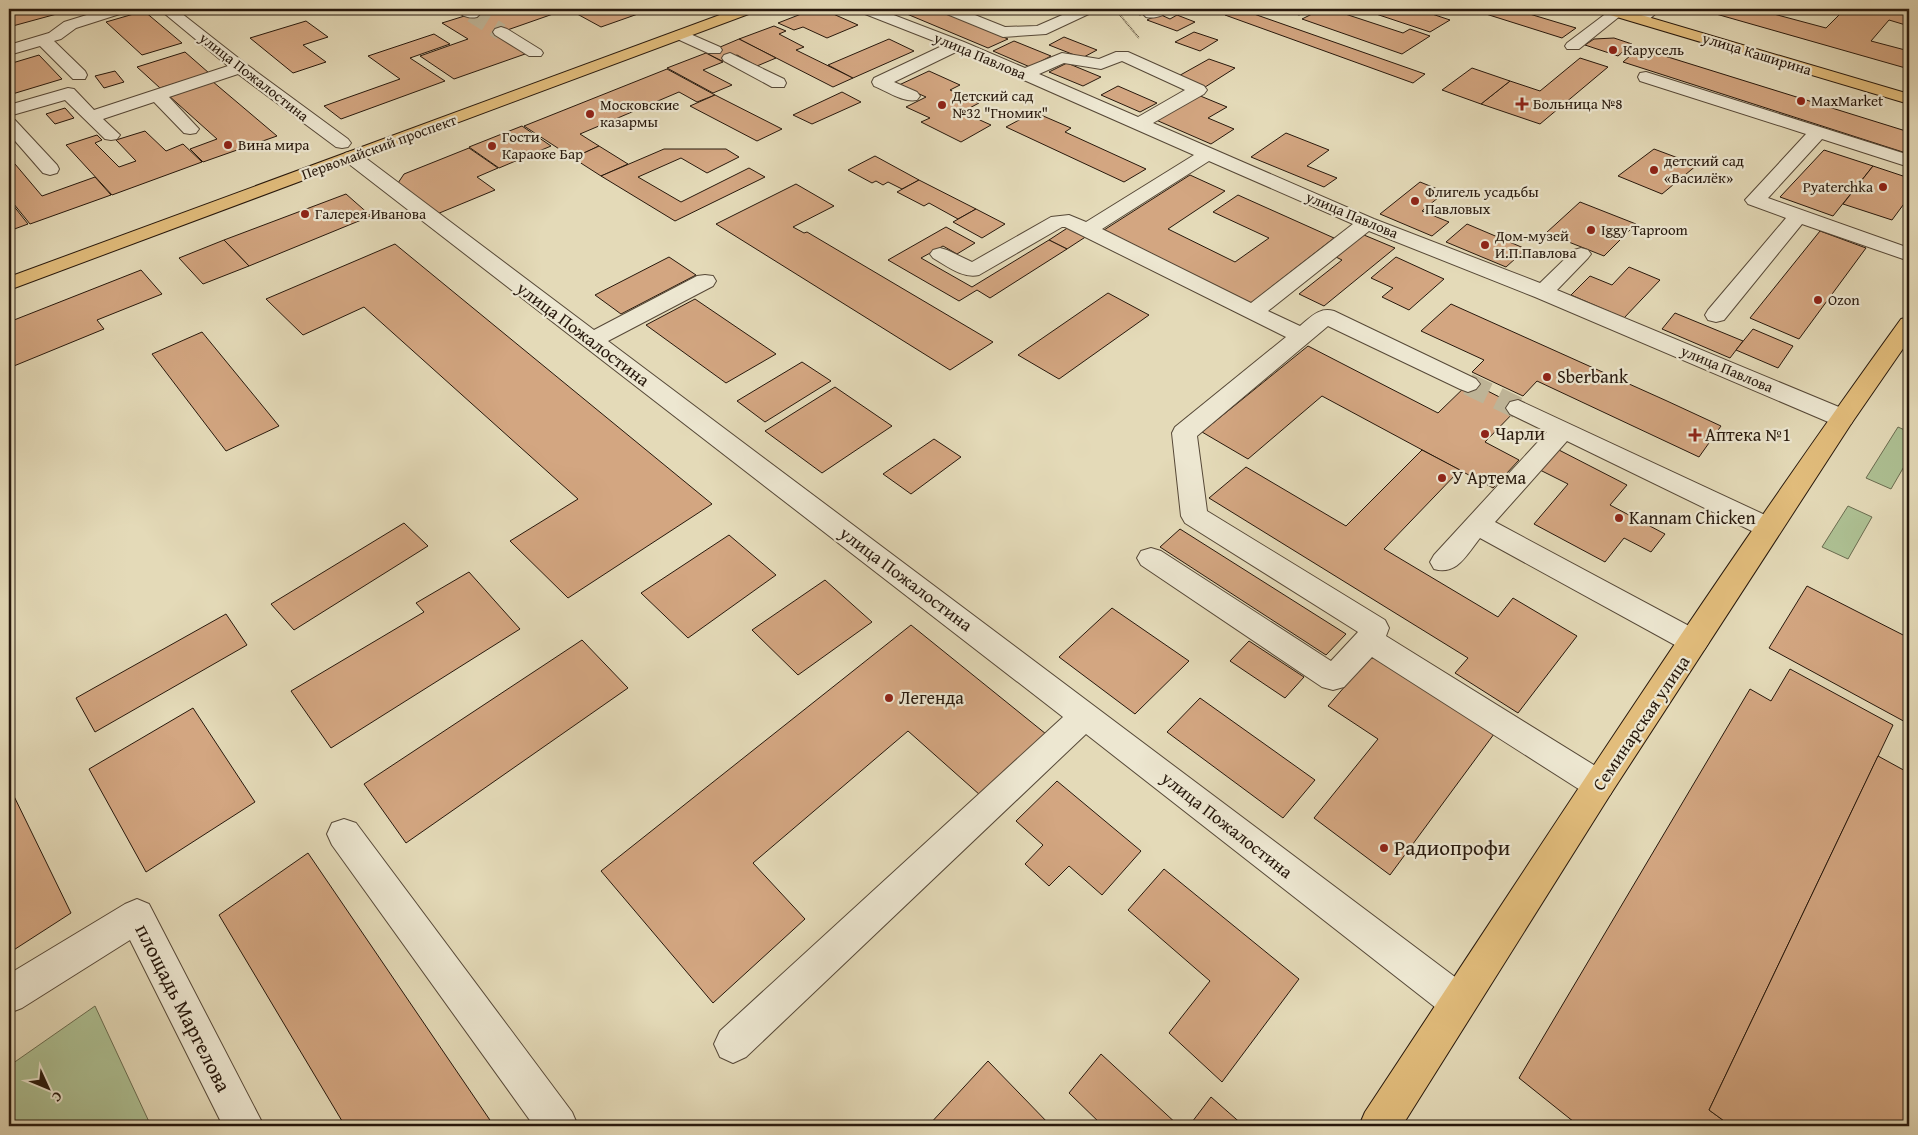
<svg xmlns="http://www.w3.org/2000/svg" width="1918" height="1135" viewBox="0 0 1918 1135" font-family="'Gentium Book Plus',serif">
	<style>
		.green { fill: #aec194; stroke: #6a6c50 }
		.building { fill: #d3a681; stroke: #27180c }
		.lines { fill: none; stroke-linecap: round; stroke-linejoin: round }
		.minor-tunnel-far1 { stroke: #beb396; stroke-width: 17; stroke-dasharray: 17 9; stroke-linecap: butt }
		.minor-tunnel { stroke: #beb396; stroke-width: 22; stroke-dasharray: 22 11; stroke-linecap: butt }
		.minor-casing { stroke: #564837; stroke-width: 2 }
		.major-casing { stroke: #27180c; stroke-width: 2 }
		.path { stroke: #27180c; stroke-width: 2; stroke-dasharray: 0.5 1; stroke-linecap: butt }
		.minor { fill: #ede7d1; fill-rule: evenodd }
		.major { fill: #e2bd7c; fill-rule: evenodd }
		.poi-dot { fill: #8f2418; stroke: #ede7d1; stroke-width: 2 }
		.labels { text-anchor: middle; stroke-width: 4.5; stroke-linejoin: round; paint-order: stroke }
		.far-poi-label { font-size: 15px; fill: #27180c; stroke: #ede7d1; text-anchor: start }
		.far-street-label { font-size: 15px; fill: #27180c; stroke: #ede7d1 }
		.street-label { font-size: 18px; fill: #27180c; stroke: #ede7d1 }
		.poi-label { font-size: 18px; fill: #27180c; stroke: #ede7d1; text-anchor: start }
		.near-poi-label { font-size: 21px; fill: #27180c; stroke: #ede7d1; text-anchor: start }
		.near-street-label { font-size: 21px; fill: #27180c; stroke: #ede7d1 }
	</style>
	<rect width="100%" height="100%" fill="#e4dab8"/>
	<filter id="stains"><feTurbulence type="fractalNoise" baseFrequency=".004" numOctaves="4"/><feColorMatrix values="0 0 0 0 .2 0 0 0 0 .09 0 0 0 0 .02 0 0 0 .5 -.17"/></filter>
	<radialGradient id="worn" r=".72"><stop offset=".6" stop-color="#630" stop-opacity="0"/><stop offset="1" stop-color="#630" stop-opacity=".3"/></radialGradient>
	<g class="green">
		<polygon points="1898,427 1909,432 1909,458 1891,489 1866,478"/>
		<polygon points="1848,506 1872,517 1848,559 1822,547"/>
		<polygon points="95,1006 151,1126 9,1126 9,1066"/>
	</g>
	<g class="building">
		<polygon points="15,9 38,10 75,9 9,27 9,10"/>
		<polygon points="487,9 543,9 553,14 496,34 528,53 454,79 420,56 468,39 442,23"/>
		<polygon points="568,9 605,10 652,9 601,27"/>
		<polygon points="814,9 822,9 858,25 827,38 803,27 794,30 778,23"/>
		<polygon points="895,9 935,9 1008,39 988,48"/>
		<polygon points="1032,9 1057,9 1045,14"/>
		<polygon points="1123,9 1153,9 1140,15"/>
		<polygon points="1238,9 1263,9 1254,14 1425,74 1413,83 1225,15"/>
		<polygon points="1280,9 1311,9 1299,15"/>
		<polygon points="1322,9 1330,9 1403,33 1410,29 1430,36 1402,54 1302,19"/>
		<polygon points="1361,9 1417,9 1450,20 1430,32"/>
		<polygon points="1470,9 1513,9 1576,28 1562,38"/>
		<polygon points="1704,9 1755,9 1826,28 1845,9 1896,9 1909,12 1909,26 1889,20 1871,41 1909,51 1909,69 1702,10"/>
		<polygon points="144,11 182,43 142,55 106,22"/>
		<polygon points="1159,14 1170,19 1177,15 1195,22 1177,31 1147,20"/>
		<polygon points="306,21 328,37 303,45 326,62 293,73 250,38"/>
		<polygon points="774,26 786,31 779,34 804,47 796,50 853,78 833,87 739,39"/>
		<polygon points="1194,32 1218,40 1200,51 1175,42"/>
		<polygon points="434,34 450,44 410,58 445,81 341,119 324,106 400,79 368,56"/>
		<polygon points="1064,37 1097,50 1082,58 1049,45"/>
		<polygon points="1614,38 1632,44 1618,56 1585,45 1594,39"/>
		<polygon points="739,39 776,58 757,66 737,55 722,61 706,53"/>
		<polygon points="889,39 914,51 853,78 828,65"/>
		<polygon points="1014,41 1051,56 1030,67 993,51"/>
		<polygon points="1639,48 1909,132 1909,154 1623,62"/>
		<polygon points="185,52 209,73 160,88 137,67"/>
		<polygon points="706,53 723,62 703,70 732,85 713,93 667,68"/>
		<polygon points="39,55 62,79 9,95 9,64"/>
		<polygon points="1580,58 1608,67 1540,124 1481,104 1510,81 1540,91"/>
		<polygon points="1209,59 1235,68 1202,89 1175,78"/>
		<polygon points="1067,63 1101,77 1083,86 1049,72"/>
		<polygon points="1472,68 1510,81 1481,104 1442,90"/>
		<polygon points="667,69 715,95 697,102 679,92 580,134 599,146 573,158 524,126"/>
		<polygon points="115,71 124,82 104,88 95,76"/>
		<polygon points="929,71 960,85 950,90 979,103 962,112 991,125 961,142 921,122 930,118 906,107 926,97 899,85"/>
		<polygon points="212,81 277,136 203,162 190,149 217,139 168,95"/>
		<polygon points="1118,86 1157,103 1140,112 1101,95"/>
		<polygon points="842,92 861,102 812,124 793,115"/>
		<polygon points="715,95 782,129 757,141 690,106"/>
		<polygon points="1198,95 1227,107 1208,118 1234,129 1211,144 1156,120"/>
		<polygon points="65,108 74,118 55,124 46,114"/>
		<polygon points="1034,112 1071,128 1065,132 1146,169 1124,182 1006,127"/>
		<polygon points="522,126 551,146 499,168 469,147"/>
		<polygon points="145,131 166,151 183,144 202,162 112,195 66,145 97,135 102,140 95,143 119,167 136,161 116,140"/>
		<polygon points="1286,133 1329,150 1307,166 1337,178 1324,187 1251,157"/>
		<polygon points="599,146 628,164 601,176 573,158"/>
		<polygon points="469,148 498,168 477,177 495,190 437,214 398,183 404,174"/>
		<polygon points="664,149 726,149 739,157 707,173 681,158 638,177 681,202 749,168 765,177 675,221 601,176"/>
		<polygon points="1654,149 1697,165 1662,194 1618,176"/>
		<polygon points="1824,150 1873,166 1833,216 1780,197"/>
		<polygon points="875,156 919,180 902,189 888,182 883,185 876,181 872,183 848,170"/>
		<polygon points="15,164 42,196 95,177 111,195 30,224 9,198 9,166"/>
		<polygon points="1873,166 1909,178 1909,197 1892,220 1843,204"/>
		<polygon points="1190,175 1225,191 1168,229 1235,262 1269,238 1213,212 1238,195 1334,238 1251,303 1104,230"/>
		<polygon points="919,180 976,209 958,219 929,203 924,206 897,192"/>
		<polygon points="1420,182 1445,192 1422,211 1449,222 1432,236 1380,214"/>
		<polygon points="796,184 834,206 793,227 804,233 807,232 993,342 950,370 716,224"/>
		<polygon points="346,194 371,216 249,266 224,240"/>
		<polygon points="9,200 28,224 9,231"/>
		<polygon points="1580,202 1636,224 1604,256 1546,233"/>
		<polygon points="976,209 1005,224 982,238 953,222"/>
		<polygon points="1467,224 1526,249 1506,267 1446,242"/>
		<polygon points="1072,225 1090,234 1067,249 1049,240"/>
		<polygon points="946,227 975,243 957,254 943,246 921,258 972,287 1049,240 1067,249 990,298 977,290 959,301 888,260"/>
		<polygon points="1820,231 1866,248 1799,339 1750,318"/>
		<polygon points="1364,235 1395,248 1324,306 1299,294 1342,260 1336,257"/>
		<polygon points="224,240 249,266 203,284 179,258"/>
		<polygon points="395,244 712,504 568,598 510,541 578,499 364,307 303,335 266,299"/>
		<polygon points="669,257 696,275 621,314 595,295"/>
		<polygon points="1396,257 1444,279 1409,310 1382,297 1393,288 1371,278"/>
		<polygon points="1629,267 1660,280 1624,318 1571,295 1590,276 1612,285"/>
		<polygon points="141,270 162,294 97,320 104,329 9,368 9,322"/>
		<polygon points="1108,293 1149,315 1059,379 1018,355"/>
		<polygon points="695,299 776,354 726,383 646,325"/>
		<polygon points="1451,304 1667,401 1721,426 1699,457 1537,381 1523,396 1472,372 1484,360 1421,331"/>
		<polygon points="1675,313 1743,341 1730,358 1662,329"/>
		<polygon points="1753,329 1793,346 1778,368 1736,350"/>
		<polygon points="202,332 279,426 226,451 152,354"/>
		<polygon points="1308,346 1438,413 1470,382 1519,407 1485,442 1519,460 1493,488 1322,396 1248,459 1202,432"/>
		<polygon points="802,362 831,381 765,422 737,401"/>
		<polygon points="835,387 892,426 822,473 765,431"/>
		<polygon points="934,439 961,457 911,494 883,474"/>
		<polygon points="1557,449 1627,485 1610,505 1665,534 1651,552 1624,538 1605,562 1534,524 1568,484 1540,470"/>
		<polygon points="1422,450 1460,470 1384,549 1498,617 1513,598 1577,636 1518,713 1455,673 1468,658 1209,498 1246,467 1346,526"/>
		<polygon points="404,523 428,546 294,630 271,604"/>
		<polygon points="1180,529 1346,634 1326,655 1160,547"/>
		<polygon points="729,535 776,575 688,638 641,593"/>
		<polygon points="469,572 520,629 331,748 291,691 424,612 416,603"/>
		<polygon points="825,580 872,622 798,675 752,630"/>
		<polygon points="1807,586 1909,638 1909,724 1769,648"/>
		<polygon points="1112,608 1189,661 1135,714 1059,657"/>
		<polygon points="226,614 247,645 95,732 76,698"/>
		<polygon points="911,625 1046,734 980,795 908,731 753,863 805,919 713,1003 601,871"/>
		<polygon points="582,640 628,688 406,843 364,784"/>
		<polygon points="1249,641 1304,677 1285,698 1230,661"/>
		<polygon points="1371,656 1494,734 1390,875 1314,818 1378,739 1328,706"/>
		<polygon points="1790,669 1893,725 1709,1110 1731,1126 1579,1126 1519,1078 1750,689 1771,701"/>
		<polygon points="1200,698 1315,780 1283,818 1167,732"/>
		<polygon points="193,708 255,802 146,872 89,769"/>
		<polygon points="1878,756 1909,773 1909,1126 1731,1126 1709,1110"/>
		<polygon points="1057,781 1141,851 1102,895 1069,866 1049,886 1025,864 1043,845 1016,821"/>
		<polygon points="9,786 71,913 9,953"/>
		<polygon points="308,853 494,1126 345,1126 219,915"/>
		<polygon points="1164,869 1299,979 1222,1082 1169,1033 1210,981 1128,910"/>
		<polygon points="1101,1054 1179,1126 1103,1126 1069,1093"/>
		<polygon points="988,1061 1051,1126 928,1126"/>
		<polygon points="1211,1097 1244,1126 1189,1126"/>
	</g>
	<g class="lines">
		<polyline class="minor-tunnel-far1" points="472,14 501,32"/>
		<polyline class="minor-tunnel" points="1468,384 1518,408"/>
		<defs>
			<g id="minor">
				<polygon points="106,9 129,9 126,12 76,28 61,39 54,41 85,71 87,75 85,79 73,79 40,46 9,55 9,45 49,33 64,22"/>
				<polygon points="159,9 176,9 246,64 348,139 351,143 348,147 342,148 336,147 238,74 169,97 199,129 196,133 190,134 184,133 154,102 103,119 120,135 117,139 111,140 105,139 65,100 9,116 9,105 68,88 74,89 94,110 228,66"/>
				<path d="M456,9H474L480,14L477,17C469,19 461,16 456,9Z"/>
				<path d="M858,9H878L964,42L1025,68L1062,53L1099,59L1116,52H1128L1204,86L1207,90L1204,94L1153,123L1374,219L1540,283L1574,250L1581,248L1588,250L1591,254L1588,258L1557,290L1851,412L1854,418L1851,424L1842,426L1833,424L1535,297L1369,231L1268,311L1300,326C1311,317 1319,307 1334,311L1476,379L1480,384L1476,389L1468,392L1460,389L1328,326L1197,436L1207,511L1385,620L1389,628L1386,636L1610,775L1615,785L1610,795L1599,800L1588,795L1372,657L1344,687L1333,690L1322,687L1141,565L1137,558L1141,551L1151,548L1161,551L1331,661L1358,632L1185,523L1181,516L1172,433L1175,427L1286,337L1065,227H1062L979,275C963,279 947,266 933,258L930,254L933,250L940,248L947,250L972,262L1051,217L1069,215L1086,222L1194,155L958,51L894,82L917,92L920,96L917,100C903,103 887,91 874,86L872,82L874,78L944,45L860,12ZM1122,61L1185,90L1138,117L1039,74L1064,63L1101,69ZM1209,161L1353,224L1251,303L1102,229Z"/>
				<polygon points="939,9 960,9 1005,27 1037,26 1076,9 1096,9 1093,12 1046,34 1003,37 942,12"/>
				<path d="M1150,9H1170C1165,16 1154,19 1146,17L1143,14Z"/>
				<polygon points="1435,9 1454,9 1451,12 1438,12"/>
				<polygon points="1612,9 1622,9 1625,12 1579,49 1567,49 1565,46 1567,43"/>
				<polygon points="1644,9 1661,9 1646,22 1636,22 1633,19"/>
				<polygon points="501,27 507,29 541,50 543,53 541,56 529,56 495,35 493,32 495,29"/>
				<polygon points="681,30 720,47 722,50 720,53 708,53 675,38 673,35 675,32"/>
				<polygon points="730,53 784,79 786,83 784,87 772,87 724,61 722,58 724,55"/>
				<polygon points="1646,72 1909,155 1909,167 1822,139 1768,198 1909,248 1909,261 1802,224 1724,320 1716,322 1708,320 1705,315 1708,310 1786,218 1748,204 1745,200 1806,134 1640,81 1638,77 1640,73"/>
				<polygon points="9,119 15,120 57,165 59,169 57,173 50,175 43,173 9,134"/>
				<polygon points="352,151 359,153 594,330 697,276 705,275 713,276 716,281 713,286 608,341 1471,989 1477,1002 1471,1015 1458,1021 1445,1015 1086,734 746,1057 733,1063 720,1057 714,1044 720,1031 1063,717 345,161 343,157 345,153"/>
				<path d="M1518,400L1778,521L1782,528L1778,535L1769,538L1760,535L1567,441L1495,522L1704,634L1709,642L1704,650L1694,654L1684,650L1480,538C1467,554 1457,576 1434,569L1430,562L1434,555L1547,432L1510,414L1506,408L1510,402Z"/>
				<polygon points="344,819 356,823 572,1112 578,1126 534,1126 332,845 327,834 332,823"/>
				<polygon points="137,899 149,904 264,1126 223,1126 130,940 22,1008 9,1013 9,974 125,904"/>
			</g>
			<g id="major">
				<polygon points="736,9 757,9 754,12 9,290 9,277"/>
				<polygon points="1597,9 1621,9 1909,94 1909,104 1600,12"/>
				<path d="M1909,317V340L1851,424L1610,795L1402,1126H1359L1365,1112C1541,846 1714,577 1901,319Z"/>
			</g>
		</defs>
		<use href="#minor" class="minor-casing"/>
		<use href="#major" class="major-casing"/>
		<g class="path">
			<polyline points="1115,9 1139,38"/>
			<polyline points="1120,9 1129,12"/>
		</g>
		<use href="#minor" class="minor"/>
		<use href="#major" class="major"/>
	</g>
	<g class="poi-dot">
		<circle cx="1613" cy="50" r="5"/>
		<circle cx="1801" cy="101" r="5"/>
		<path d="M1519.5 96.5h5v5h5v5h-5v5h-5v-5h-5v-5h5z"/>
		<circle cx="942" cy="105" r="5"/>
		<circle cx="590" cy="114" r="5"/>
		<circle cx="228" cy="145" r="5"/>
		<circle cx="492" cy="146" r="5"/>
		<circle cx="1654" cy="170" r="5"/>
		<circle cx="1883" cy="187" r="5"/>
		<circle cx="1415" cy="201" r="5"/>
		<circle cx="305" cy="214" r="5"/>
		<circle cx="1591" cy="230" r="5"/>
		<circle cx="1485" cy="245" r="5"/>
		<circle cx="1818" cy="300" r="5"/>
		<circle cx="1547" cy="377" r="5"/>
		<circle cx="1485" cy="434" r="5"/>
		<path d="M1692.5 427.5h5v5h5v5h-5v5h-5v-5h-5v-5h5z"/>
		<circle cx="1442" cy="478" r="5"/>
		<circle cx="1619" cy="518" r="5"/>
		<circle cx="889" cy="698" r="5"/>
		<circle cx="1384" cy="848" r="5"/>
	</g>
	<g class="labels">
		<g class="far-poi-label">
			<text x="1623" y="55">Карусель</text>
			<text x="952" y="101">Детский сад<tspan x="952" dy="17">№32 "Гномик"</tspan></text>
			<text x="1811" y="106">MaxMarket</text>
			<text x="1533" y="109">Больница №8</text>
			<text x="600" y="110">Московские<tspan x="600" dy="17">казармы</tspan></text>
			<text x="502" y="142">Гости<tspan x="502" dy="17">Караоке Бар</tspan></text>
			<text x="238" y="150">Вина мира</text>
			<text x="1664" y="166">детский сад<tspan x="1664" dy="17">«Василёк»</tspan></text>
			<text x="1873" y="192" text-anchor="end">Pyaterchka</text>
			<text x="1425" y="197">Флигель усадьбы<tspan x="1425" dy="17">Павловых</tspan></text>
			<text x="315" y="219">Галерея Иванова</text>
			<text x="1601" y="235">Iggy Taproom</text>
			<text x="1495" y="241">Дом-музей<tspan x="1495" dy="17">И.П.Павлова</tspan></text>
			<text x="1828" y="305">Ozon</text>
		</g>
		<g class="far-street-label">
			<text transform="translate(1757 54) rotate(17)" y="5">улица Каширина</text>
			<text transform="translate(980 56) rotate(23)" y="5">улица Павлова</text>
			<text transform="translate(254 77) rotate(38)" y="5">улица Пожалостина</text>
			<text transform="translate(379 147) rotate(-20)" y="5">Первомайский проспект</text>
			<text transform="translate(1352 215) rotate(23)" y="5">улица Павлова</text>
			<text transform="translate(1727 369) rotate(23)" y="5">улица Павлова</text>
		</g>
		<g class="street-label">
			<text transform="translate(583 334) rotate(37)" y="6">улица Пожалостина</text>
			<text transform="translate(906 579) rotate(37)" y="6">улица Пожалостина</text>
			<text transform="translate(1641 723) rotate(-56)" y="6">Семинарская улица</text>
			<text transform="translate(1227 825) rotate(38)" y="6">улица Пожалостина</text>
		</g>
		<g class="poi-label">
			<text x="1557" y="383">Sberbank</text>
			<text x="1495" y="440">Чарли</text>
			<text x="1705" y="441">Аптека №1</text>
			<text x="1452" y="484">У Артема</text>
			<text x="1629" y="524">Kannam Chicken</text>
			<text x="899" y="704">Легенда</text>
		</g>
		<g class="near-poi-label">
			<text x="1394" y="855">Радиопрофи</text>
		</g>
		<g class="near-street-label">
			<text transform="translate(183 1008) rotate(63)" y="7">площадь Маргелова</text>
		</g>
	</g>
	<rect width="1918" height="1135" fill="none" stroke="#e4dab8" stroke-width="30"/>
	<rect x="10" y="10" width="1898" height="1115" fill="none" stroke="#27180c" stroke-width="2.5"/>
	<rect x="15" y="15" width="1888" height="1105" fill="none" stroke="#27180c"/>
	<g transform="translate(48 1088) rotate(134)" stroke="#ede7d1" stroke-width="4" paint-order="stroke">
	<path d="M0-4L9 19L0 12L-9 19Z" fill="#27180c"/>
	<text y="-8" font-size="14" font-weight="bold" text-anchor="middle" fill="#27180c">С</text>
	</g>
	<rect width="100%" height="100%" filter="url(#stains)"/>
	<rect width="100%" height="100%" fill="url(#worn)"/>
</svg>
